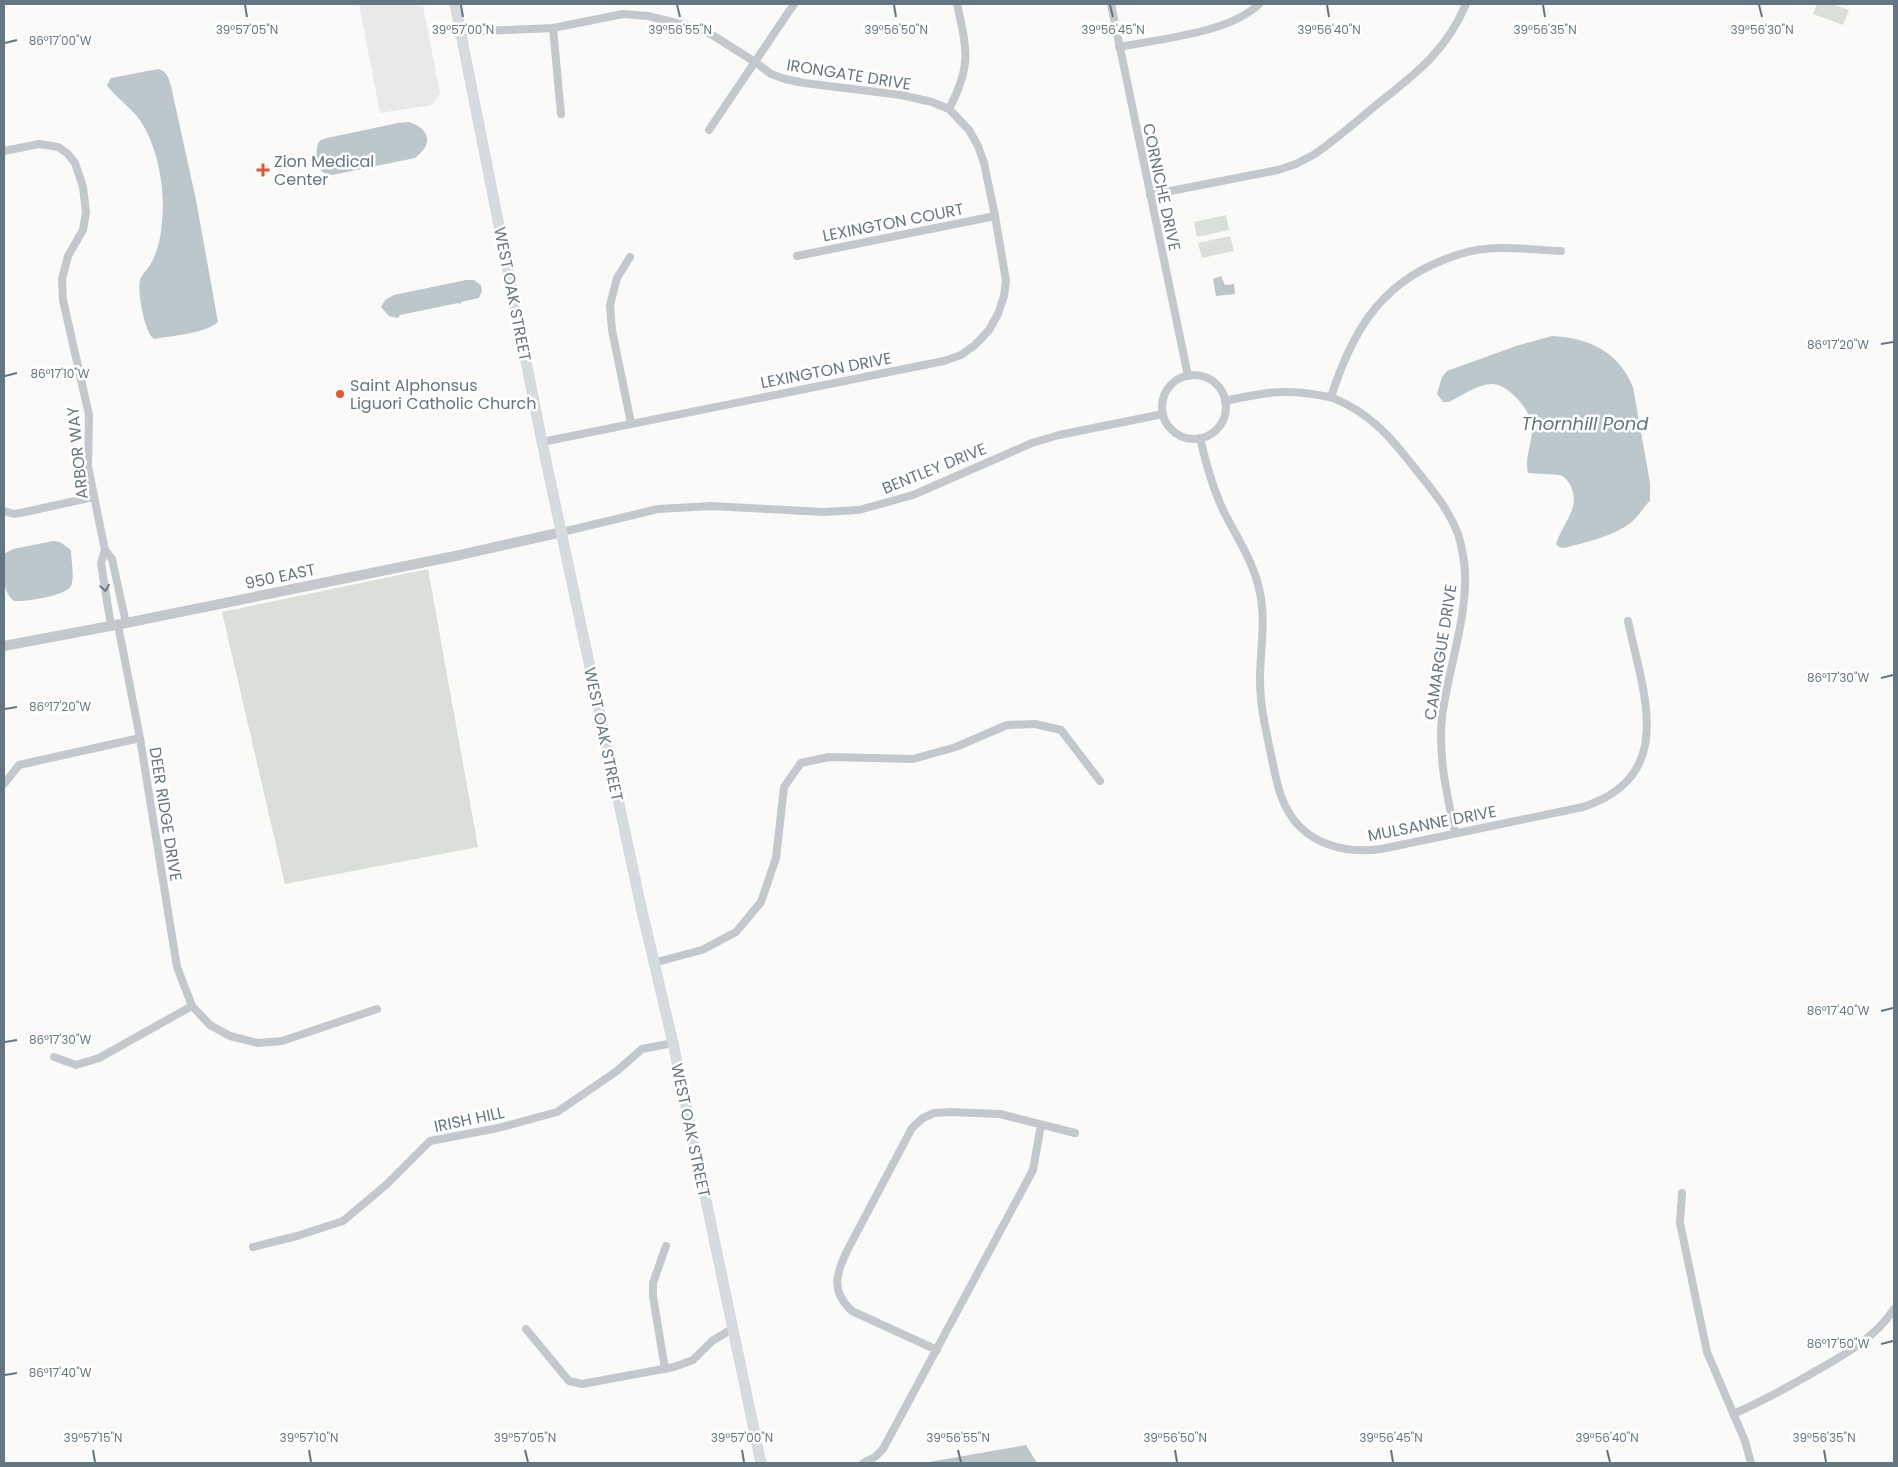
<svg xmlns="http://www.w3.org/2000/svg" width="1898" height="1467" viewBox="0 0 1898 1467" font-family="Poppins,sans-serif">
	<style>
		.built { fill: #e8e9e9 }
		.green { fill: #dadfd7 }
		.water { fill: #bbc7cb }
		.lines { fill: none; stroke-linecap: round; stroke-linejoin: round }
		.minor { stroke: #c3c8cc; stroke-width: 8 }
		.tertiary { stroke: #c3c8cc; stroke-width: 10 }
		.secondary { stroke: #d6dbdf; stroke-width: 11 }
		.oneway { stroke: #6a7a87 }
		.ticks { fill: none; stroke: #657683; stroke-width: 2 }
		.poi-dot { fill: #e4572e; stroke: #fff; stroke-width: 2 }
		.labels { text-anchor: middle; stroke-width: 5; stroke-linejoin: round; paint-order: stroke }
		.street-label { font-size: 16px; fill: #657683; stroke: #fff }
		.poi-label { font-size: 16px; fill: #657683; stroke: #fff; text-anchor: start }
		.water-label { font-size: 18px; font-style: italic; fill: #60757c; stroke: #fff }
		.ticks-label { font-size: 12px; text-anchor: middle; fill: #657683; stroke: #fff; stroke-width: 5; stroke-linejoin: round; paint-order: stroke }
	</style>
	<rect width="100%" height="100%" fill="#fafaf8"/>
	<polygon class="built" points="359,4 414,4 415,6 423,6 440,93 432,105 380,113"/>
	<g class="green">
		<polygon points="1817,4 1832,4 1849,10 1843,25 1813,14"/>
		<polygon points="1226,215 1229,230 1197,237 1194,222"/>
		<polygon points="1230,236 1234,251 1202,258 1198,243"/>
		<polygon points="428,569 478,847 285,884 222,612"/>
	</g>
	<g class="water">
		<path d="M158,69C168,71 168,78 171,86L196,200L218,322C207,333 170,336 154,339C145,334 137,292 140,281C141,275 146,271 150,265C158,252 161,236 162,221C166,190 157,140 136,115C130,108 110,91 107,85L111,78Z"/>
		<path d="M409,122C430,129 434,144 415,158L332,175C328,174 323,174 321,170C317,165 314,146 320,141C322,139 325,139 327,138L398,123Z"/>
		<polygon points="1221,276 1225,285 1234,284 1235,294 1216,296 1213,279"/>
		<polygon points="466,280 474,280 481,285 482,291 479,298 461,302 460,304 458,303 400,315 398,318 389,316 381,307 385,300 394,295"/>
		<path d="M1552,336C1589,338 1618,351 1633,387L1650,483V501C1642,508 1638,518 1629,524C1613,536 1582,544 1563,548L1559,547L1556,544C1563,522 1583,506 1569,483C1566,479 1565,477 1560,475L1528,473C1524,458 1533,441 1532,426C1531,410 1508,384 1492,384C1478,384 1461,396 1449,402H1443L1437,394L1442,377L1447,371L1516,346Z"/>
		<path d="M53,541L60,542L71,550C71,561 75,577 71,586C66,596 25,602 14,601C1,592 4,569 4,554L13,549Z"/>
		<polygon points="1026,1445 1037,1463 923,1463 1015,1447"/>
	</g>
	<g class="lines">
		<g class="minor">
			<polyline points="1111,4 1188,376"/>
			<polyline points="553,28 561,114"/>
			<polyline points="461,32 553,28 623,14 648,16 700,29 714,36 755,62 771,74 785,79 804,83 901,95 932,102 949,109 969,130 978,146 984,163 995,216 1006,281 1004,296 998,314 989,330 975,345 961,355 944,361 542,442"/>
			<path d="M1119,47C1159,39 1230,33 1259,4"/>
			<path d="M949,109C972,65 967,50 957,4"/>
			<polyline points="709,130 794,4"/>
			<polyline points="4,151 39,144 58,147 67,153 75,163 83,187 86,212 83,230 68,256 62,279 63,300 89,415 88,466 98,516 105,550 112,559 126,623"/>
			<path d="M1150,195L1278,170L1296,164L1315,154C1336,139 1355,123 1375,106C1414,75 1446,52 1466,4"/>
			<polyline points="797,256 995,216"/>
			<polyline points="630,257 617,278 610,305 612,330 631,423"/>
			<circle cx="1194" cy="407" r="32"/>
			<path d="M1331,397C1351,335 1378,286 1441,261C1455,255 1471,250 1485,249C1509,246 1537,250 1561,251"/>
			<path d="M1225,401C1266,392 1287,388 1329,397C1335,398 1341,402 1346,404C1377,420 1396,444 1417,471C1433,491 1449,510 1458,534C1462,546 1464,559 1465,571C1467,621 1448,669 1442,717C1438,757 1447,794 1455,833"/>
			<path d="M1200,438C1206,464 1213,490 1225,514C1238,539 1255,565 1260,593C1266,622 1260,651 1260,680C1260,706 1266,730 1271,755C1275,773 1278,793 1287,809C1305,844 1345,854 1381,849L1583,807C1678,776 1643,693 1628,621"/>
			<polyline points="4,511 14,514 25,512 94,497"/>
			<polyline points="562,532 658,509 711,506 823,512 859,510 913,495 1032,443 1059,435 1163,414"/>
			<polyline points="105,550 101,563 111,626"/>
			<polyline points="118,625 140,738 177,967 192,1006 210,1025 230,1036 258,1043 282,1041 377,1009"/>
			<polyline points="4,784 19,765 140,738"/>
			<polyline points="653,963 702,950 736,932 761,902 776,858 784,787 801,763 829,757 913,759 956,747 1007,725 1035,724 1061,730 1100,781"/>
			<polyline points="54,1057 76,1065 99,1058 192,1006"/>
			<polyline points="1682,1193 1680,1223 1707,1352 1745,1441 1751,1463"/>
			<polyline points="253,1247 297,1236 343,1221 386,1185 430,1141 498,1128 557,1112 617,1071 642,1049 673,1043"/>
			<polyline points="526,1329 569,1381 582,1384 674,1367 693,1360 712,1341 732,1329"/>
			<path d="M937,1350L852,1311C830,1291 836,1273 848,1249L912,1128L923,1118L934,1113L950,1112L1000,1114L1075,1133"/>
			<polyline points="665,1369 653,1296 653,1283 666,1246"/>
			<path d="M1733,1414C1760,1403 1784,1389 1809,1375C1840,1357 1874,1340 1894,1309"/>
			<polyline points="863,1463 875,1457 883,1449 1033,1170 1041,1125"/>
		</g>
		<polyline class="tertiary" points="4,646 126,623 460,555 562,532"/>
		<polyline class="secondary" points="455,4 542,442 641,907 673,1043 761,1463"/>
	</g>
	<defs><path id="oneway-chevron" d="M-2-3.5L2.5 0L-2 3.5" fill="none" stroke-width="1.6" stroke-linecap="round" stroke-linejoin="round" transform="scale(1.25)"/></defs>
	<use class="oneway" href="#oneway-chevron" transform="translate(105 588) rotate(80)"/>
	<path class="ticks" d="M245,5L247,17M461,5L463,17M677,5L680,17M894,5L896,17M1110,5L1113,17M1327,5L1329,17M1543,5L1545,17M1759,5L1762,17M5,43L17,40M1881,344L1893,342M5,376L17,373M1881,678L1893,675M5,709L17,707M1881,1011L1893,1008M5,1042L17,1040M1881,1344L1893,1341M5,1375L17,1373M93,1450L95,1462M309,1450L311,1462M525,1450L528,1462M742,1450L744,1462M958,1450L961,1462M1175,1450L1177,1462M1391,1450L1393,1462M1607,1450L1610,1462M1824,1450L1826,1462"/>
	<g class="poi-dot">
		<path d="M260.5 162.5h5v5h5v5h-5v5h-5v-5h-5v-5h5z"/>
		<circle cx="340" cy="394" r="5"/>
	</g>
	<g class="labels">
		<g class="street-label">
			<text transform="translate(849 74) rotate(9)" y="6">IRONGATE DRIVE</text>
			<text transform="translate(1162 187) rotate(78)" y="6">CORNICHE DRIVE</text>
			<text transform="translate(893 222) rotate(-11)" y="6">LEXINGTON COURT</text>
			<text transform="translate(513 294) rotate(79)" y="6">WEST OAK STREET</text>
			<text transform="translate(826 370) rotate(-11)" y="6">LEXINGTON DRIVE</text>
			<text transform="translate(77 453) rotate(-96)" y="6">ARBOR WAY</text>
			<text transform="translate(934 468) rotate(-22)" y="6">BENTLEY DRIVE</text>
			<text transform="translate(280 576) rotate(-12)" y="6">950 EAST</text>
			<text transform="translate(1440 652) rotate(-81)" y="6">CAMARGUE DRIVE</text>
			<text transform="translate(604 734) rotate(78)" y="6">WEST OAK STREET</text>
			<text transform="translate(166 814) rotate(81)" y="6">DEER RIDGE DRIVE</text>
			<text transform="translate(1432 823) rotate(-11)" y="6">MULSANNE DRIVE</text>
			<text transform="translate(469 1119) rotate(-12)" y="6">IRISH HILL</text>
			<text transform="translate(691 1130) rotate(78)" y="6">WEST OAK STREET</text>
		</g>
		<g class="poi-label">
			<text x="274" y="167">Zion Medical<tspan x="274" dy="18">Center</tspan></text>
			<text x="350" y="391">Saint Alphonsus<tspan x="350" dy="18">Liguori Catholic Church</tspan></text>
		</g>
		<g class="water-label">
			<text x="1585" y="430">Thornhill Pond</text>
		</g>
	</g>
	<g class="ticks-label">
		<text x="463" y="34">39°57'00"N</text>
		<text x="680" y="34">39°56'55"N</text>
		<text x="1113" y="34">39°56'45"N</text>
		<text x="1329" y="34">39°56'40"N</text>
		<text x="247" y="34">39°57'05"N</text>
		<text x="896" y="34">39°56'50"N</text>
		<text x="1545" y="34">39°56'35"N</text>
		<text x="1762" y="34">39°56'30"N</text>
		<text x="60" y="45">86°17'00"W</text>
		<text x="1838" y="349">86°17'20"W</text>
		<text x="60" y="378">86°17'10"W</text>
		<text x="1838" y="682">86°17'30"W</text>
		<text x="60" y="711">86°17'20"W</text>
		<text x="1838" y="1015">86°17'40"W</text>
		<text x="60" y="1044">86°17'30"W</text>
		<text x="1838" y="1348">86°17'50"W</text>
		<text x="60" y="1377">86°17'40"W</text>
		<text x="93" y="1442">39°57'15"N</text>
		<text x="309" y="1442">39°57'10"N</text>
		<text x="525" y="1442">39°57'05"N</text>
		<text x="742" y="1442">39°57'00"N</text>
		<text x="958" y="1442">39°56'55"N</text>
		<text x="1175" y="1442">39°56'50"N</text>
		<text x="1391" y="1442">39°56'45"N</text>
		<text x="1607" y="1442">39°56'40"N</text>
		<text x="1824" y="1442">39°56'35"N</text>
	</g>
	<rect width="1898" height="1467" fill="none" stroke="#657683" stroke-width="10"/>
</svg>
